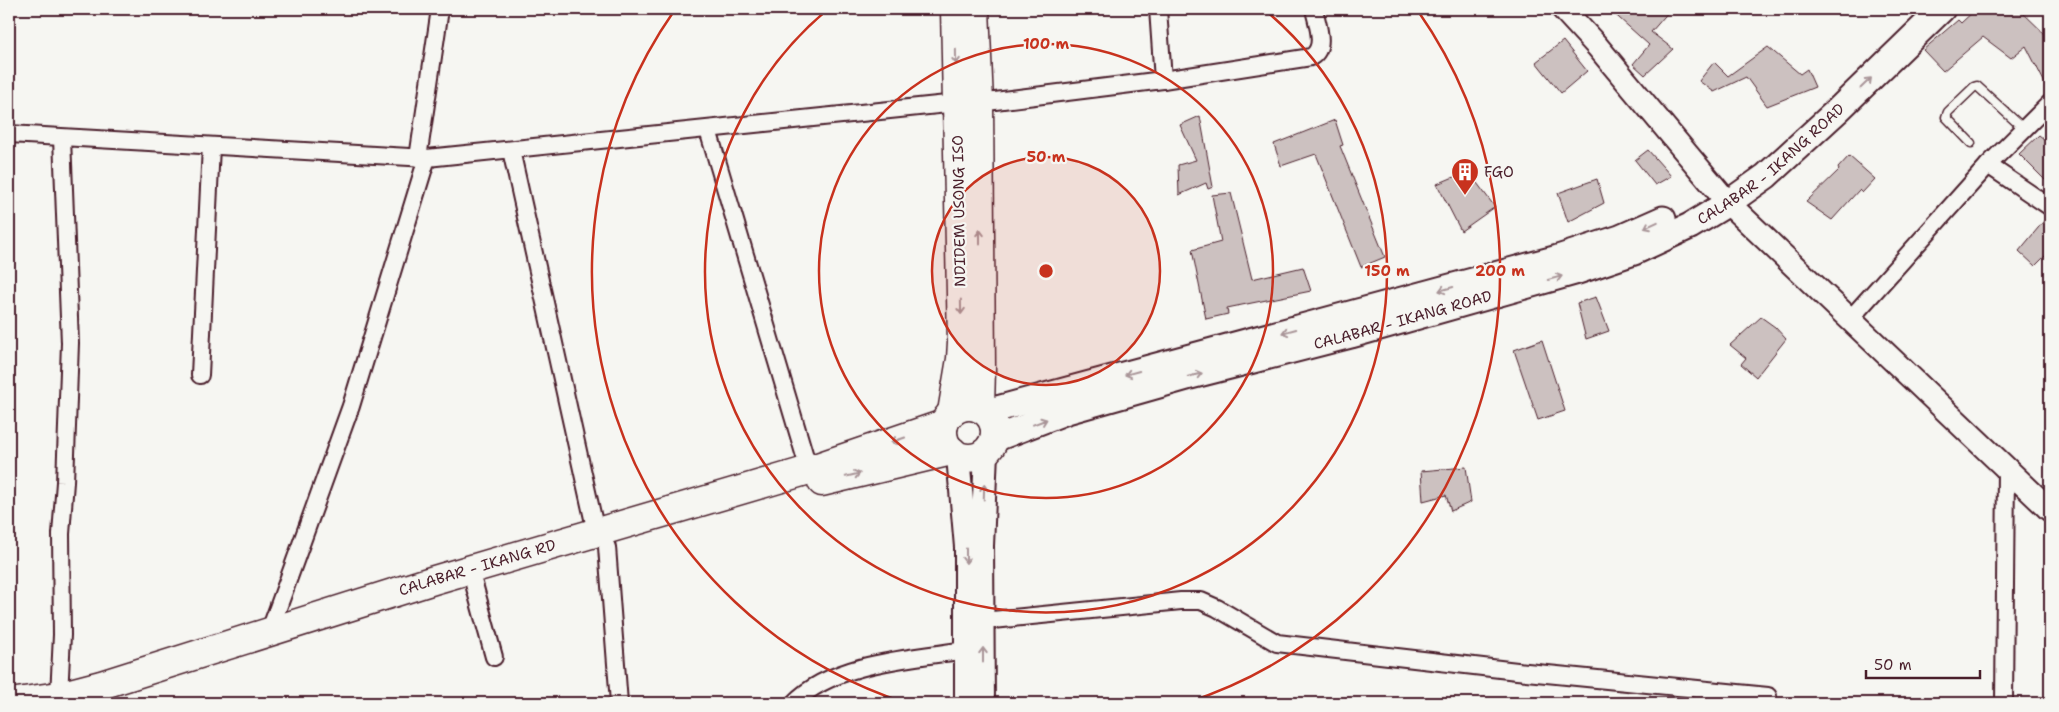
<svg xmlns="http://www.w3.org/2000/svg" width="2059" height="712" viewBox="0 0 2059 712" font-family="'Shantell Sans',sans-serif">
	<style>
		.building { fill: #ccc1c0; stroke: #4a1f2b }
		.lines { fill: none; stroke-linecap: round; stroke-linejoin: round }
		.lane-casing { stroke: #4a1f2b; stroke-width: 11 }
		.street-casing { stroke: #4a1f2b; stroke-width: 20 }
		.secondary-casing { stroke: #4a1f2b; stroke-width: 26 }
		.primary-casing { stroke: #4a1f2b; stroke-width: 29 }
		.highway-casing { stroke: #4a1f2b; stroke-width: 31 }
		.lane { stroke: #f6f6f2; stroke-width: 8 }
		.street { stroke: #f6f6f2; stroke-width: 16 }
		.secondary { stroke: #f6f6f2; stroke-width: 22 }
		.primary { stroke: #f6f6f2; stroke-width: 25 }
		.highway { stroke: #f6f6f2; stroke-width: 28 }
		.oneway { stroke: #a99598 }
		.ring { fill: none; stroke: #c8321e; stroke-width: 2.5 }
		.labels { text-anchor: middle; stroke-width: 4.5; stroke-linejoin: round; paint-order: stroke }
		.street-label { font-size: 15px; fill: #4a1f2b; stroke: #f6f6f2 }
		.poi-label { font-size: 15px; fill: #4a1f2b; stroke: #f6f6f2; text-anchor: start }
		.centre { fill: #c8321e; stroke: #f6f6f2; stroke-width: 2.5 }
		.ring-label { font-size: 15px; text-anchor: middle; font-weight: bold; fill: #c8321e; stroke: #f6f6f2; stroke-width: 4.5; stroke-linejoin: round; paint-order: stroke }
	</style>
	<rect width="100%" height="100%" fill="#f6f6f2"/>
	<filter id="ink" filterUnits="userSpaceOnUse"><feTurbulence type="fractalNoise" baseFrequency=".02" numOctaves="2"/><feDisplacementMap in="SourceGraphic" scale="10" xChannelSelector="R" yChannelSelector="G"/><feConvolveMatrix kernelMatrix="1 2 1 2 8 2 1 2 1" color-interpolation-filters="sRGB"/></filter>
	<g filter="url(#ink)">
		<g class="building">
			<polygon points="1609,9 1671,9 1651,32 1673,49 1645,75 1633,64 1649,45"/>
			<polygon points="1976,9 2019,9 2050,39 2050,93 2026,46 2011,58 1983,37 1943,71 1923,50 1958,20 1961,23"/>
			<polygon points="1563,41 1587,71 1561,93 1536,62"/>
			<polygon points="1768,47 1800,74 1807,69 1815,87 1767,106 1746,77 1714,92 1699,81 1714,62 1728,76"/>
			<polygon points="1200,116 1213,187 1208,189 1206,183 1179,195 1178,165 1196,160 1180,125"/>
			<polygon points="1335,120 1343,145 1340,146 1385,257 1361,267 1316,154 1281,166 1274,144"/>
			<polygon points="2039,135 2050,144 2050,185 2019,154"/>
			<polygon points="1648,150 1671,176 1655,185 1635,160"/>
			<polygon points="1849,156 1875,179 1862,193 1859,190 1832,220 1806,202 1839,170 1838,168"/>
			<polygon points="1468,171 1495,207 1461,231 1437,184"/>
			<polygon points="1597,179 1604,203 1568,222 1558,193"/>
			<polygon points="1231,193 1252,279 1303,267 1311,291 1227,308 1228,314 1206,319 1192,250 1221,242 1212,195"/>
			<polygon points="2048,216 2050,217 2050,251 2035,266 2019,251"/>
			<polygon points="1596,297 1609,331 1586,339 1577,303"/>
			<polygon points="1761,317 1775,327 1786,339 1756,377 1741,364 1746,358 1730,345"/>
			<polygon points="1542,340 1565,411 1538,420 1514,350"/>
			<polygon points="1466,467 1471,502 1451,511 1446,495 1423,501 1421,471"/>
		</g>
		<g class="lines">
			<defs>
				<polyline id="lane" points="1971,143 1946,117 1948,112 1974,87 1977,86 2024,129"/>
				<g id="street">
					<polyline points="1158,9 1163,80"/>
					<path d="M979,103L1163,80L1311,57C1327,48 1317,24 1314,9"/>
					<polyline points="708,130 809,470"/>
					<polyline points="9,134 427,158 957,103"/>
					<polyline points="511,150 596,532"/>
					<polyline points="418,158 440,9"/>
					<polyline points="1988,165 2050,207"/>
					<polyline points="1850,319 1988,165 2050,103"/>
					<polyline points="200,375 211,146"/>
					<polyline points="607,547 619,703"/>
					<polyline points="474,584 494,657"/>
					<polyline points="983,621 1181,601 1201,601 1217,608 1277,643 1517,671 1768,696"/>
					<polyline points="270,630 351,406 427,158"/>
					<polyline points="59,696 62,635 61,534 65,482 70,343 62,138"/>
					<path d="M794,703C833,662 914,658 966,650"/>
					<polyline points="2004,703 2006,467"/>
				</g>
				<g id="secondary">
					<polyline points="1563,9 1597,46 1728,203 2050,510"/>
					<polyline points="958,456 966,547 966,703"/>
					<polyline points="983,703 982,546 986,452"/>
				</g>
				<g id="primary">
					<polyline points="986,412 1558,258 1620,238 1663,219"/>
					<path id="s1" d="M994,439L1067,411L1187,377L1351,335L1578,271L1634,252L1690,226L1728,203L1766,176L1838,110L1942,9"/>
				</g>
				<g id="highway">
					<polyline points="975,9 979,103 981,368 980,408"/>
					<circle cx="969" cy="432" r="26"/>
					<polyline points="952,412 961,359 962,342 955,9"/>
					<polyline points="822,482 952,451"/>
					<path id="s2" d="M9,703L59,696L101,685L434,580L809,470L944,424"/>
				</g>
			</defs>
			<use href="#lane" class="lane-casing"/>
			<use href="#street" class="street-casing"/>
			<use href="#secondary" class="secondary-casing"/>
			<use href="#primary" class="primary-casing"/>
			<use href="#highway" class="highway-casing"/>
			<use href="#lane" class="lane"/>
			<use href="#street" class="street"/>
			<use href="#secondary" class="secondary"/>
			<use href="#primary" class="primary"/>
			<use href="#highway" class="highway"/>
		</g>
		<defs><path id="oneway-shaft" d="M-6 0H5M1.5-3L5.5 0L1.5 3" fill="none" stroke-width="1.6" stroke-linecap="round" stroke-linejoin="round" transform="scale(1.25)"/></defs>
		<g class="oneway">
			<use href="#oneway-shaft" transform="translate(956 57) rotate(89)"/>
			<use href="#oneway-shaft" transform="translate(1866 83) rotate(-44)"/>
			<use href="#oneway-shaft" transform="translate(1651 225) rotate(155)"/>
			<use href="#oneway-shaft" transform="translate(980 237) rotate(-90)"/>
			<use href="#oneway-shaft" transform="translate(1555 278) rotate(-15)"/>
			<use href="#oneway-shaft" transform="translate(1446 289) rotate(165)"/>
			<use href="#oneway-shaft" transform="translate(961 307) rotate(89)"/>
			<use href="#oneway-shaft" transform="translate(1289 331) rotate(165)"/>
			<use href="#oneway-shaft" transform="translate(1132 373) rotate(165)"/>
			<use href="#oneway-shaft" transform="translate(1195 375) rotate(-14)"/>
			<use href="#oneway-shaft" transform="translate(1040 422) rotate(-21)"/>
			<use href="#oneway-shaft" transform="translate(898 440) rotate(161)"/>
			<use href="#oneway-shaft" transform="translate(853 475) rotate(-13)"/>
			<use href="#oneway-shaft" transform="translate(984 492) rotate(-88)"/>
			<use href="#oneway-shaft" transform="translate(966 556) rotate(90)"/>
			<use href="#oneway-shaft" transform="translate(983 655) rotate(-90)"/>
		</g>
	</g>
	<circle cx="1046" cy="271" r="114" fill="#c8321e" fill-opacity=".12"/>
	<g class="ring">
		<circle cx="1046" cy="271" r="114"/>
		<circle cx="1046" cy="271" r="227"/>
		<path d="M1265 10A341 341 0 1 1 827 10"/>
		<path d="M906 703A454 454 0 0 1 674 11M1418 11A454 454 0 0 1 1186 703"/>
	</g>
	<defs>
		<symbol id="building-pin" viewBox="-11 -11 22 30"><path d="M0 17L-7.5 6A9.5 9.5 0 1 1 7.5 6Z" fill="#c8321e" stroke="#f6f6f2"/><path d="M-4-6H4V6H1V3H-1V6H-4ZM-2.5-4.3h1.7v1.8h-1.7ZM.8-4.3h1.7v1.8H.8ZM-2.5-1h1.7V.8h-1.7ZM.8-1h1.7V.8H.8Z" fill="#fff"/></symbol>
	</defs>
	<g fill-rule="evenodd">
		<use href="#building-pin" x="1449" y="156" width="32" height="43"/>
	</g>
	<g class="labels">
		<g class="street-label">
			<text dy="5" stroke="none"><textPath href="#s1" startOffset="831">CALABAR - IKANG ROAD</textPath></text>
			<text transform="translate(959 211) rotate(-91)" y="5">NDIDEM USONG ISO</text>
			<text dy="5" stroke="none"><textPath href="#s1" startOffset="426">CALABAR - IKANG ROAD</textPath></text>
			<text dy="5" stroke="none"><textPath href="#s2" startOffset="488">CALABAR - IKANG RD</textPath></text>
		</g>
		<g class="poi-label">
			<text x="1484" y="177">FGO</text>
		</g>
	</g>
	<circle cx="1046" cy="271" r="8" class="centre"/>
	<g class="ring-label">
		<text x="1046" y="49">100 m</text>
		<text x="1046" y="162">50 m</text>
		<text x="1387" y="276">150 m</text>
		<text x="1500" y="276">200 m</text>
	</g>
	<rect width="2059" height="712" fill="none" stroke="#f6f6f2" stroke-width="30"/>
	<rect x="15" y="15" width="2029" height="682" fill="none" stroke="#4a1f2b" stroke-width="2" filter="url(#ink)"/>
	<path d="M1866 670v8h114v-8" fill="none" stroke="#4a1f2b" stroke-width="2.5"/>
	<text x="1874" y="670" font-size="15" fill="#4a1f2b" stroke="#f6f6f2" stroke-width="4" paint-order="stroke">50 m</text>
</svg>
